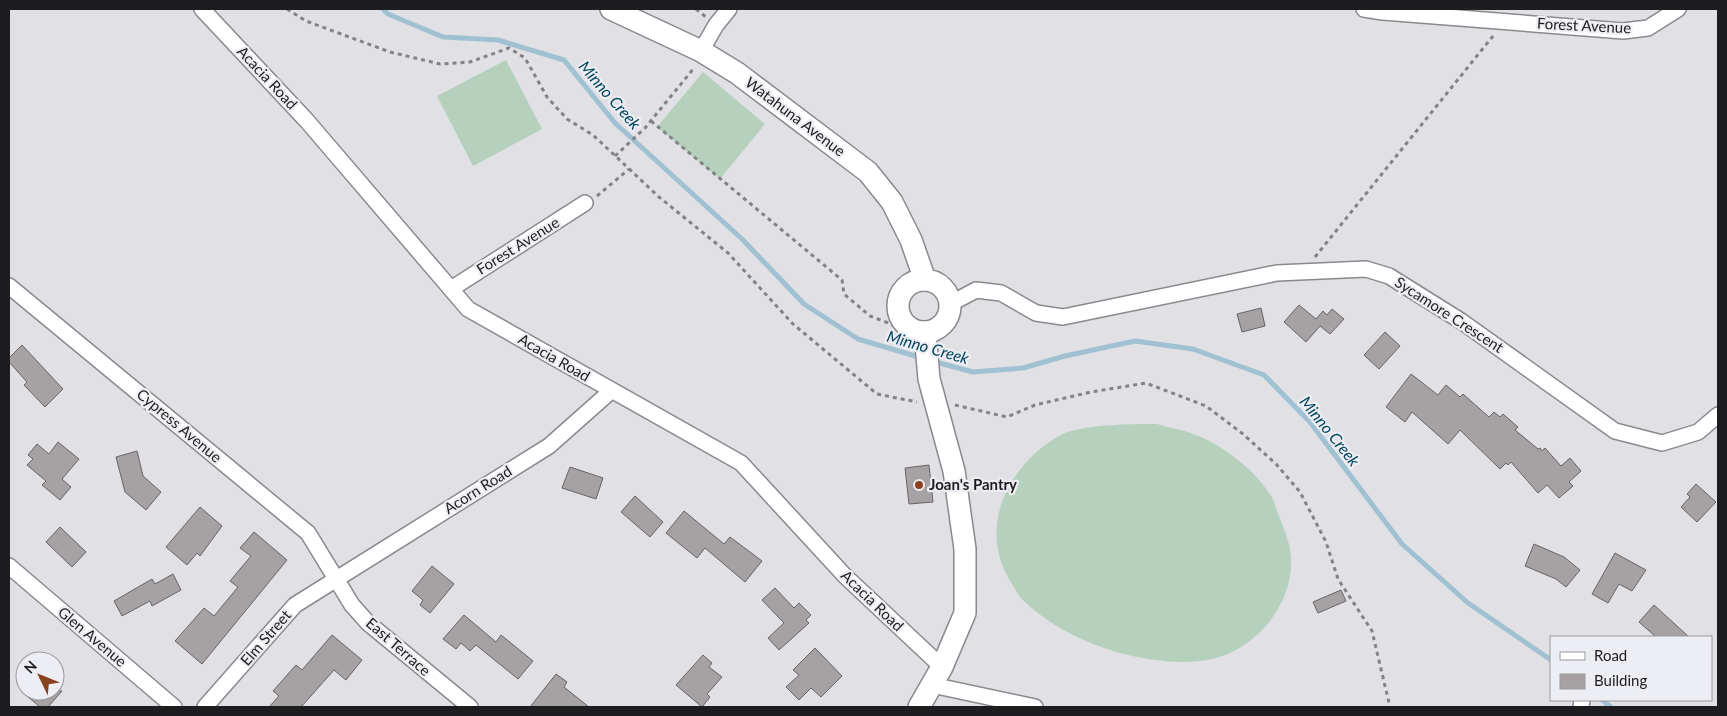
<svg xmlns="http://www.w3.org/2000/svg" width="1727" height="716" viewBox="0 0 1727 716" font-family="Lato,sans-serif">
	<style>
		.pitch { fill: #b5d1bd }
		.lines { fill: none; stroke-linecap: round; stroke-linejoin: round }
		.stream { stroke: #a0c1d2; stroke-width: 5 }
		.building { fill: #a6a1a3; stroke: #686365 }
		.street-casing { stroke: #89898e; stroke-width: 18 }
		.secondary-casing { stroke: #89898e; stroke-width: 24 }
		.path { stroke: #838386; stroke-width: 3; stroke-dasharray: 4 4; stroke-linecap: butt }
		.street { stroke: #fff; stroke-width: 15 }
		.secondary { stroke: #fff; stroke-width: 21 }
		.poi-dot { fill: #894220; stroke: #edeef3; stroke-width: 2 }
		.labels { text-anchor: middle; stroke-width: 4.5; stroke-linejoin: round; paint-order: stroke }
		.street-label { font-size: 15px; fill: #1d1d1f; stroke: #edeef3 }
		.poi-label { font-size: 15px; font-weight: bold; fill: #1d1d1f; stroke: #edeef3; text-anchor: start }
		.water-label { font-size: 16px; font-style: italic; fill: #02455e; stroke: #edeef3 }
	</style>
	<rect width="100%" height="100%" fill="#e0e0e5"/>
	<g class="pitch">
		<polygon points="506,60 542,129 473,166 437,96"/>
		<polygon points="703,72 765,124 720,179 657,127"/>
		<path d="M1157,424C1171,428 1188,431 1201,437C1226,448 1254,470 1269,493C1274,499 1276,509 1279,516C1284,529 1290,543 1291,557C1294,603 1257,649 1212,659C1185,665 1155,661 1128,655C1091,646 1052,628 1024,601C1019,597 1016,590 1012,584C976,530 1007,464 1061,435C1082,424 1132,424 1157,424Z"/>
	</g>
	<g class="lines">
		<g class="stream">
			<polyline points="383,9 388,14 443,37 498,40 564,60 615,123 742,239 804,304 858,339 922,358"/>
			<polyline points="932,361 973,372 1023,368 1065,356 1135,341 1193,349 1264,375 1310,422 1402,544 1468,603 1551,660"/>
			<polyline points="1602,700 1611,707"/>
		</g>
	</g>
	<g class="building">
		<polygon points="1299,305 1316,319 1323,311 1327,315 1332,309 1344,319 1330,334 1320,326 1306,342 1284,322"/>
		<polygon points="1261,308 1265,326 1242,332 1237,314"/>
		<polygon points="1385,332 1400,346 1379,369 1364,355"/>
		<polygon points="22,345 63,389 45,407 24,385 27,382 9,362 9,358"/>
		<polygon points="1411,374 1438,395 1446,385 1460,397 1463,394 1489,417 1494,412 1500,417 1503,414 1518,427 1515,430 1538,449 1540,448 1542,451 1545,448 1561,466 1570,458 1581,471 1569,482 1573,486 1559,498 1547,485 1538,493 1511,462 1508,465 1506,463 1500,469 1460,430 1448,444 1412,412 1405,422 1386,407"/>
		<polygon points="58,442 79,459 62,479 71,487 60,500 42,485 46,481 27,465 33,459 28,455 37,444 49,454"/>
		<polygon points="137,451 143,476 161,492 146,510 125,492 116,457"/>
		<polygon points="929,465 933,502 909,504 905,468"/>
		<polygon points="570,467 603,478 596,499 562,488"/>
		<polygon points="1696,484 1716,502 1697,522 1681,507 1690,497 1687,494"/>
		<polygon points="635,496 663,522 650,537 621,512"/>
		<polygon points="200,507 222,526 200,556 197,553 187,565 166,547"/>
		<polygon points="684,511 724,544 730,537 762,561 745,582 705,548 697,558 666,533"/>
		<polygon points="60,527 86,552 72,567 46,542"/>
		<polygon points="254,532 287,560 202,664 175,641 204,608 214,616 238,587 230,581 251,556 240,548"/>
		<polygon points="1534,544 1564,557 1580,570 1566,587 1556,579 1525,566"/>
		<polygon points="1615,553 1646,570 1632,591 1619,584 1608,603 1592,594"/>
		<polygon points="432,566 454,584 430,613 420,605 423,600 412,591"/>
		<polygon points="173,574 181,590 152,606 150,601 122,616 114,601 152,579 155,584"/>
		<polygon points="775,588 794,608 799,603 811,615 806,620 809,623 779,650 768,638 784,623 762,600"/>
		<polygon points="1341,590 1346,601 1318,613 1313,602"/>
		<polygon points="1654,605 1689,637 1656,637 1639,622"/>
		<polygon points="464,615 496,642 501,635 533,661 518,679 476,645 470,651 461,643 456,649 443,639"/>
		<polygon points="332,635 362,660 346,680 334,670 301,707 269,707 279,696 273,691 296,665 302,670"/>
		<polygon points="815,648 842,676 821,697 811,688 799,700 786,687 799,675 793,670"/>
		<polygon points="703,655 712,663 709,667 722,677 707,694 710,697 702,707 676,685"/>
		<polygon points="556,674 567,682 564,687 589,707 530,707"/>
		<polygon points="21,691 62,691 48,707 40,707"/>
	</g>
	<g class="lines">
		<defs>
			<g id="street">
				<polyline points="202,9 307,121 468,309 741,463 845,576 942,667"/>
				<polyline points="1364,9 1383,12 1623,31 1648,28 1678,9"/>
				<polyline points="701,51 716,25 729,9"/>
				<polyline points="9,286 308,533 352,605 368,623 470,707"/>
				<polyline points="451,289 585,203"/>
				<polyline points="950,304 976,290 1001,293 1036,313 1063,317 1277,273 1366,269 1389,276 1461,321 1615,431 1662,443 1698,432 1718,415"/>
				<polyline points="9,566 174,707"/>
				<polyline points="932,685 1035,707"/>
				<polyline points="205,707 295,605 549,446 611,391"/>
				<polyline points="1581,707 1582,700"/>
			</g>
			<g id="secondary">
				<polyline points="611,9 701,51 737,73 868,172 892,202 911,240 925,280"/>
				<circle cx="924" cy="306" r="26"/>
				<polyline points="919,707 942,667 965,613 965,549 954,471 929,379 925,332"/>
			</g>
		</defs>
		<use href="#street" class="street-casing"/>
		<use href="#secondary" class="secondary-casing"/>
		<g class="path">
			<polyline points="287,9 306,21 390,52 440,64 470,62 509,48 525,58 547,97 567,119 593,135 659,197 728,253 793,324 877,394 917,402"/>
			<polyline points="696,9 706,17"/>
			<polyline points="651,121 842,280 844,294 870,316 891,324 908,334"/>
			<polyline points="615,156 645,128 694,68"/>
			<polyline points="597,196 629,169"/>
			<polyline points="1315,257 1493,36"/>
			<polyline points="955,405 1007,417 1035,405 1091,392 1146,383 1206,406 1243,434 1276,464 1300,492 1326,542 1338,579 1372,631 1390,707"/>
		</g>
		<use href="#street" class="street"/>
		<use href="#secondary" class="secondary"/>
	</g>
	<circle class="poi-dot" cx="919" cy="485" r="5"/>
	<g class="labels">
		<g class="street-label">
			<text transform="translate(1584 26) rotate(3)" y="5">Forest Avenue</text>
			<text transform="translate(267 78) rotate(47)" y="5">Acacia Road</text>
			<text transform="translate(795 117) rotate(37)" y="5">Watahuna Avenue</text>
			<text transform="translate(518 246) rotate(-32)" y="5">Forest Avenue</text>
			<text transform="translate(1449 315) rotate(33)" y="5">Sycamore Crescent</text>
			<text transform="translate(554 358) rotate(30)" y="5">Acacia Road</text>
			<text transform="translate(179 426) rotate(40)" y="5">Cypress Avenue</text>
			<text transform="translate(478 490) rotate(-32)" y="5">Acorn Road</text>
			<text transform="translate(872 601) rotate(44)" y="5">Acacia Road</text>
			<text transform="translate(92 637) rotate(40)" y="5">Glen Avenue</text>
			<text transform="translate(266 638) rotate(-49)" y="5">Elm Street</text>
			<text transform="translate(398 647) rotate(41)" y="5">East Terrace</text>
		</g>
		<g class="poi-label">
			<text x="929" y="490">Joan's Pantry</text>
		</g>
		<g class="water-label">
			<text transform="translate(610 95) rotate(49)" y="6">Minno Creek</text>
			<text transform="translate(928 347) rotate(16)" y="6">Minno Creek</text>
			<text transform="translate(1330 431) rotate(51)" y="6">Minno Creek</text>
		</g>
	</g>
	<rect width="1727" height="716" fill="none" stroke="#1d1d1f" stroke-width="20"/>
	<rect x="1550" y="636" width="162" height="65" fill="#edeef3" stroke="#9a9a9e"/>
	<rect x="1560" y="652" width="25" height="8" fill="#ffffff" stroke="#9a9a9e"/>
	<text x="1594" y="661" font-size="15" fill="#1d1d1f">Road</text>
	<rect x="1560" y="674" width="25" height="15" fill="#a6a1a3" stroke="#9a9a9e"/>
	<text x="1594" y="686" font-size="15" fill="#1d1d1f">Building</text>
	<g transform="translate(40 676) rotate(313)"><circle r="24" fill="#edeef3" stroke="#9a9a9e"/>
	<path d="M0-4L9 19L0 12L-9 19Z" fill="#894220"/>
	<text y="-8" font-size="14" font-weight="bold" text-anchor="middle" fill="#1d1d1f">N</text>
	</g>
</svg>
